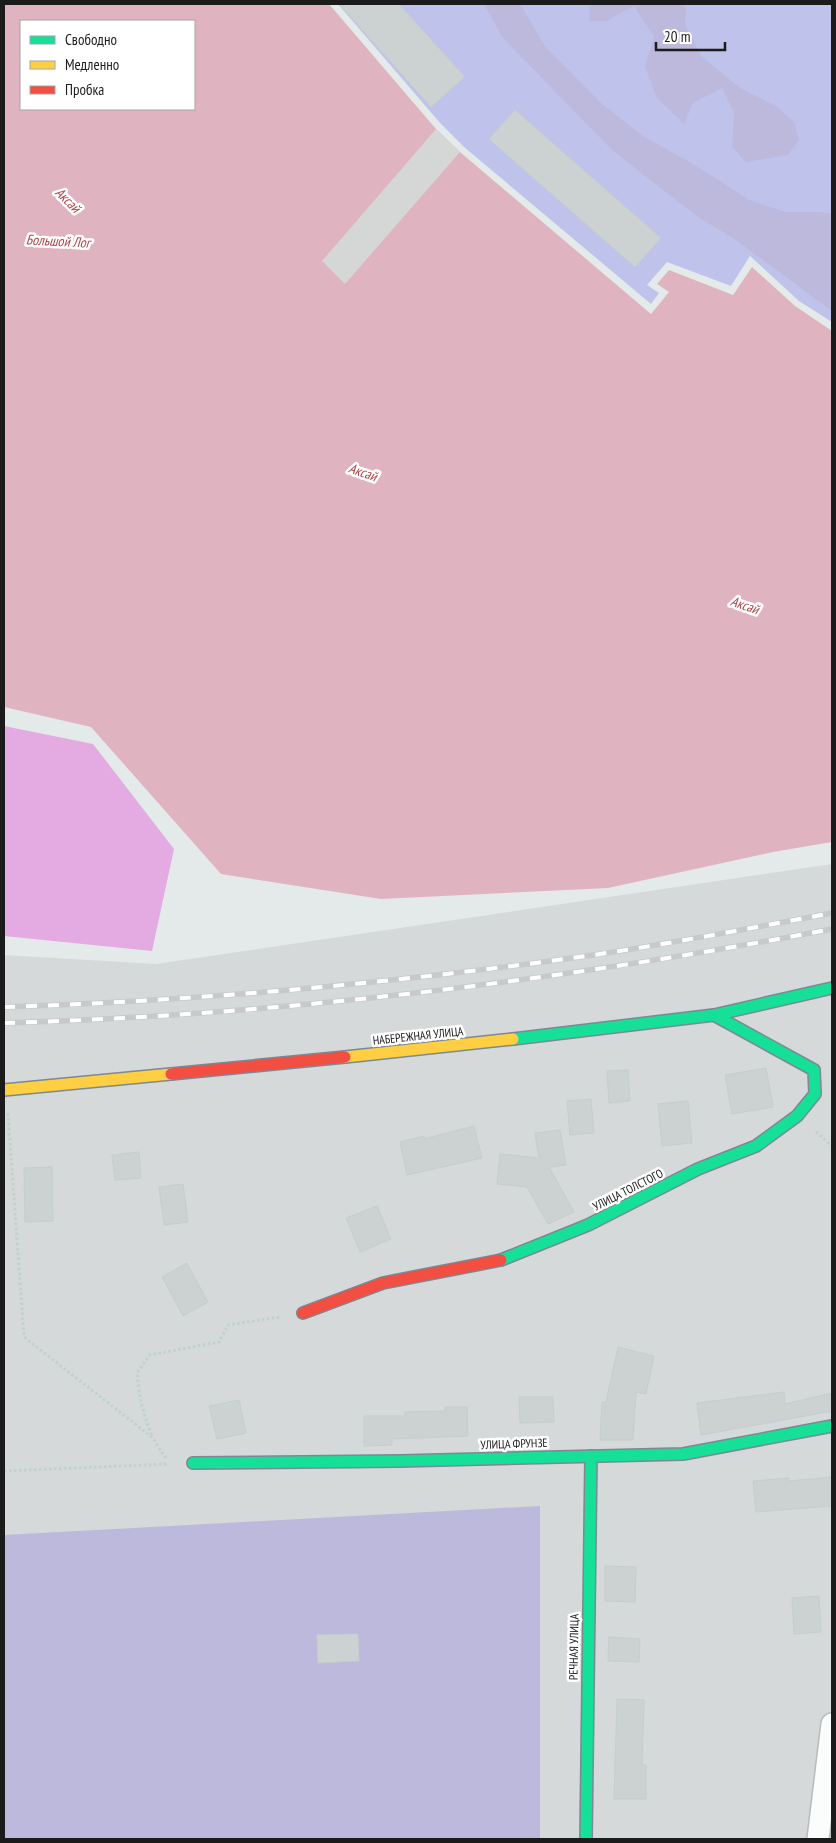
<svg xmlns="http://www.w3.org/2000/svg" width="836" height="1843" viewBox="0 0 836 1843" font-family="'PT Sans Narrow',sans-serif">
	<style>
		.residential { fill: #d5d9d9 }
		.grass { fill: #bfc2eb }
		.forest { fill: #bdb9dc }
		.pitch { fill: #e3abe1 }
		.water { fill: #e0b3c1; fill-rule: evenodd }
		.pier { fill: #d5d7d7 }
		.building { fill: #ccd2d2; stroke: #c5cdcd }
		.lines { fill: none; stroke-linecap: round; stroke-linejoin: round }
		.street-casing { stroke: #b9bbbb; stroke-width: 24 }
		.fast-casing { stroke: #7c8894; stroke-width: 14 }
		.slow-casing { stroke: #7c8894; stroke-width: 14 }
		.jam-casing { stroke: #7c8894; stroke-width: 14 }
		.path { stroke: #c0d2ca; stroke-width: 3; stroke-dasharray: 2.5 2.5; stroke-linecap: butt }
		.street { stroke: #fbfcfc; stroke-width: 21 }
		.fast { stroke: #16e098; stroke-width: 11 }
		.slow { stroke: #ffcf43; stroke-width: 11 }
		.jam { stroke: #f24e42; stroke-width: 11 }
		.rail-casing { stroke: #c8c9c9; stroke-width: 5.5 }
		.rail { stroke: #fff; stroke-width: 4; stroke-dasharray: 11; stroke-linecap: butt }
		.labels { text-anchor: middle; stroke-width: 5; stroke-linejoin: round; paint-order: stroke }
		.street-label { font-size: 12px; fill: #1b1b1b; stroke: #fff }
		.water-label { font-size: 14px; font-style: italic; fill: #af4346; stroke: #fff }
	</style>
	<rect width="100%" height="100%" fill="#e4eaea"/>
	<polygon class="residential" points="832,864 832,1839 4,1839 4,955 156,964"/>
	<polygon class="grass" points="338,4 832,4 832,322 799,301 750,256 731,286 667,262 647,285 659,293 651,304 464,147 441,124"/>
	<g class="forest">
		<polygon points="484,4 520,4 545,46 602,104 643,136 695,165 749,200 785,212 821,212 832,214 832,311 733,238 698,217 613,151 502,37"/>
		<polygon points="592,4 683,4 686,9 685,24 701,56 740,88 776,106 794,122 799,140 788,155 746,162 732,147 734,113 722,88 693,103 684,124 657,98 645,67 654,37 634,6 606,21 589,21 590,6"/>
		<polygon points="540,1506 540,1839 4,1839 4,1535"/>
	</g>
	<polygon class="pitch" points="4,726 93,744 174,849 152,951 4,936"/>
	<path class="water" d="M4,4H329L436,129L460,152L651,314L669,292L657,284L669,270L733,295L752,267L795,306L832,331V842L773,852L608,888L381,899L221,874L91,727L4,707ZM21,21H194V109H21Z"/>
	<polygon class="pier" points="436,129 460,152 345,284 322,261"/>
	<g class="building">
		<polygon points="339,4 399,4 465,77 431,107"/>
		<polygon points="515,110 661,238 635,267 489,139"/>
		<polygon points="766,1068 773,1107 732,1114 725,1075"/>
		<polygon points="628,1070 630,1101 609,1103 607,1071"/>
		<polygon points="591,1099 594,1133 570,1135 567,1101"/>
		<polygon points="688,1101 692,1143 662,1146 658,1104"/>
		<polygon points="474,1126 482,1158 407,1175 400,1142 424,1136 424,1139"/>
		<polygon points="560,1130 566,1165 549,1167 574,1212 548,1224 527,1187 497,1184 500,1154 539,1158 535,1133"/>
		<polygon points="139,1152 141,1178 115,1180 112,1155"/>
		<polygon points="52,1167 53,1221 25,1222 24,1168"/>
		<polygon points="183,1184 188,1222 164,1225 159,1187"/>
		<polygon points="377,1206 391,1239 360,1252 346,1218"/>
		<polygon points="187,1263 208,1302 183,1316 162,1277"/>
		<polygon points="618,1347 654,1356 646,1394 636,1392 633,1440 600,1440 602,1402 606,1402"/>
		<polygon points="784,1392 785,1404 832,1393 832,1411 701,1435 697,1403"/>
		<polygon points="519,1397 553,1397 554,1422 520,1423"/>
		<polygon points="239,1400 246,1433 217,1439 209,1406"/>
		<polygon points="445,1407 467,1407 468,1436 392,1439 392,1445 364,1446 364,1416 405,1416 405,1412 445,1411"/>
		<polygon points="832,1477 832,1506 756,1512 753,1481 789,1478 789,1481"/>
		<polygon points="605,1566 636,1567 635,1602 605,1601"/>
		<polygon points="819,1596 821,1632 794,1634 792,1598"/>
		<polygon points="358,1634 359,1661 318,1663 317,1635"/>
		<polygon points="609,1637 640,1639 639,1662 608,1661"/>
		<polygon points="617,1699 644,1700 642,1765 646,1765 646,1799 614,1799"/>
	</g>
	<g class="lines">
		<defs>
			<polyline id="street" points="818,1839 832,1724"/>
			<g id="fast">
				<polyline points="513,1039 714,1015 832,988"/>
				<polyline points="501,1260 588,1225 698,1169 756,1146 797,1116 815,1094 814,1070 714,1015"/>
				<polyline points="193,1463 400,1461 683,1454 832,1426"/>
				<polyline points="586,1839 591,1456"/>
			</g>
			<g id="slow">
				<polyline points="345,1057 513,1039"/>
				<polyline points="4,1090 171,1074"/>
			</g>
			<g id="jam">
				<polyline points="171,1074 345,1057"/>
				<polyline points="303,1313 383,1283 501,1260"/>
			</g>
		</defs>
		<use href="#street" class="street-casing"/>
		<use href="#fast" class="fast-casing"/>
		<use href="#slow" class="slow-casing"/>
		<use href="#jam" class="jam-casing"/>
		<g class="path">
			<polyline points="8,1113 24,1337 153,1438 165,1457 169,1457"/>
			<polyline points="816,1132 832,1146"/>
			<path d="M152,1435C143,1415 139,1395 137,1373L150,1355L219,1342L228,1325L280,1317"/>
			<polyline points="4,1471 168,1464"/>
		</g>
		<use href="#street" class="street"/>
		<use href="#fast" class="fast"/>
		<use href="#slow" class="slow"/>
		<use href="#jam" class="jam"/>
		<defs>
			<g id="rail">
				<path d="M4,1007C194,1001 384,984 572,958C659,946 746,929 832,913"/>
				<path d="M4,1023C282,1015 559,981 832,929"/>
			</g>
		</defs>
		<use href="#rail" class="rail-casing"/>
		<use href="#rail" class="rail"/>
	</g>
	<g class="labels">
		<g class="street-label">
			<text transform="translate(418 1036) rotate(-6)" y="4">НАБЕРЕЖНАЯ УЛИЦА</text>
			<text transform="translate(628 1190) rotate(-27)" y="4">УЛИЦА ТОЛСТОГО</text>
			<text transform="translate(514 1444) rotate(-2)" y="4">УЛИЦА ФРУНЗЕ</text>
			<text transform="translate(574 1647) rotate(-89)" y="4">РЕЧНАЯ УЛИЦА</text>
		</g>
		<g class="water-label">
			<text transform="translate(68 200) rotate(45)" y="5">Аксай</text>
			<text transform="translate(58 241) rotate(3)" y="5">Большой Лог</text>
			<text transform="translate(363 472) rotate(19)" y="5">Аксай</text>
			<text transform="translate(745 605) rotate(19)" y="5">Аксай</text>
		</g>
	</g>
	<rect width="836" height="1843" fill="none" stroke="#1b1b1b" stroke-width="10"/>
	<rect x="20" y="20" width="175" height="90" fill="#ffffff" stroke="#a4a4a4"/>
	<rect x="30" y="36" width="25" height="8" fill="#16e098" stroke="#a4a4a4"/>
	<text x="65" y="45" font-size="15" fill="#1b1b1b">Свободно</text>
	<rect x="30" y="61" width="25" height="8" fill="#ffcf43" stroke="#a4a4a4"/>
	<text x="65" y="70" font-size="15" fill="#1b1b1b">Медленно</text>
	<rect x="30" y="86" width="25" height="8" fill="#f24e42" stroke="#a4a4a4"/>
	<text x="65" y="95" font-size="15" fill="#1b1b1b">Пробка</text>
	<path d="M656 42v8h69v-8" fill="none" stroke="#1b1b1b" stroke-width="2.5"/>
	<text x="664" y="42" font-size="15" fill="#1b1b1b" stroke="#ffffff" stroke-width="4" paint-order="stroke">20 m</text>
</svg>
